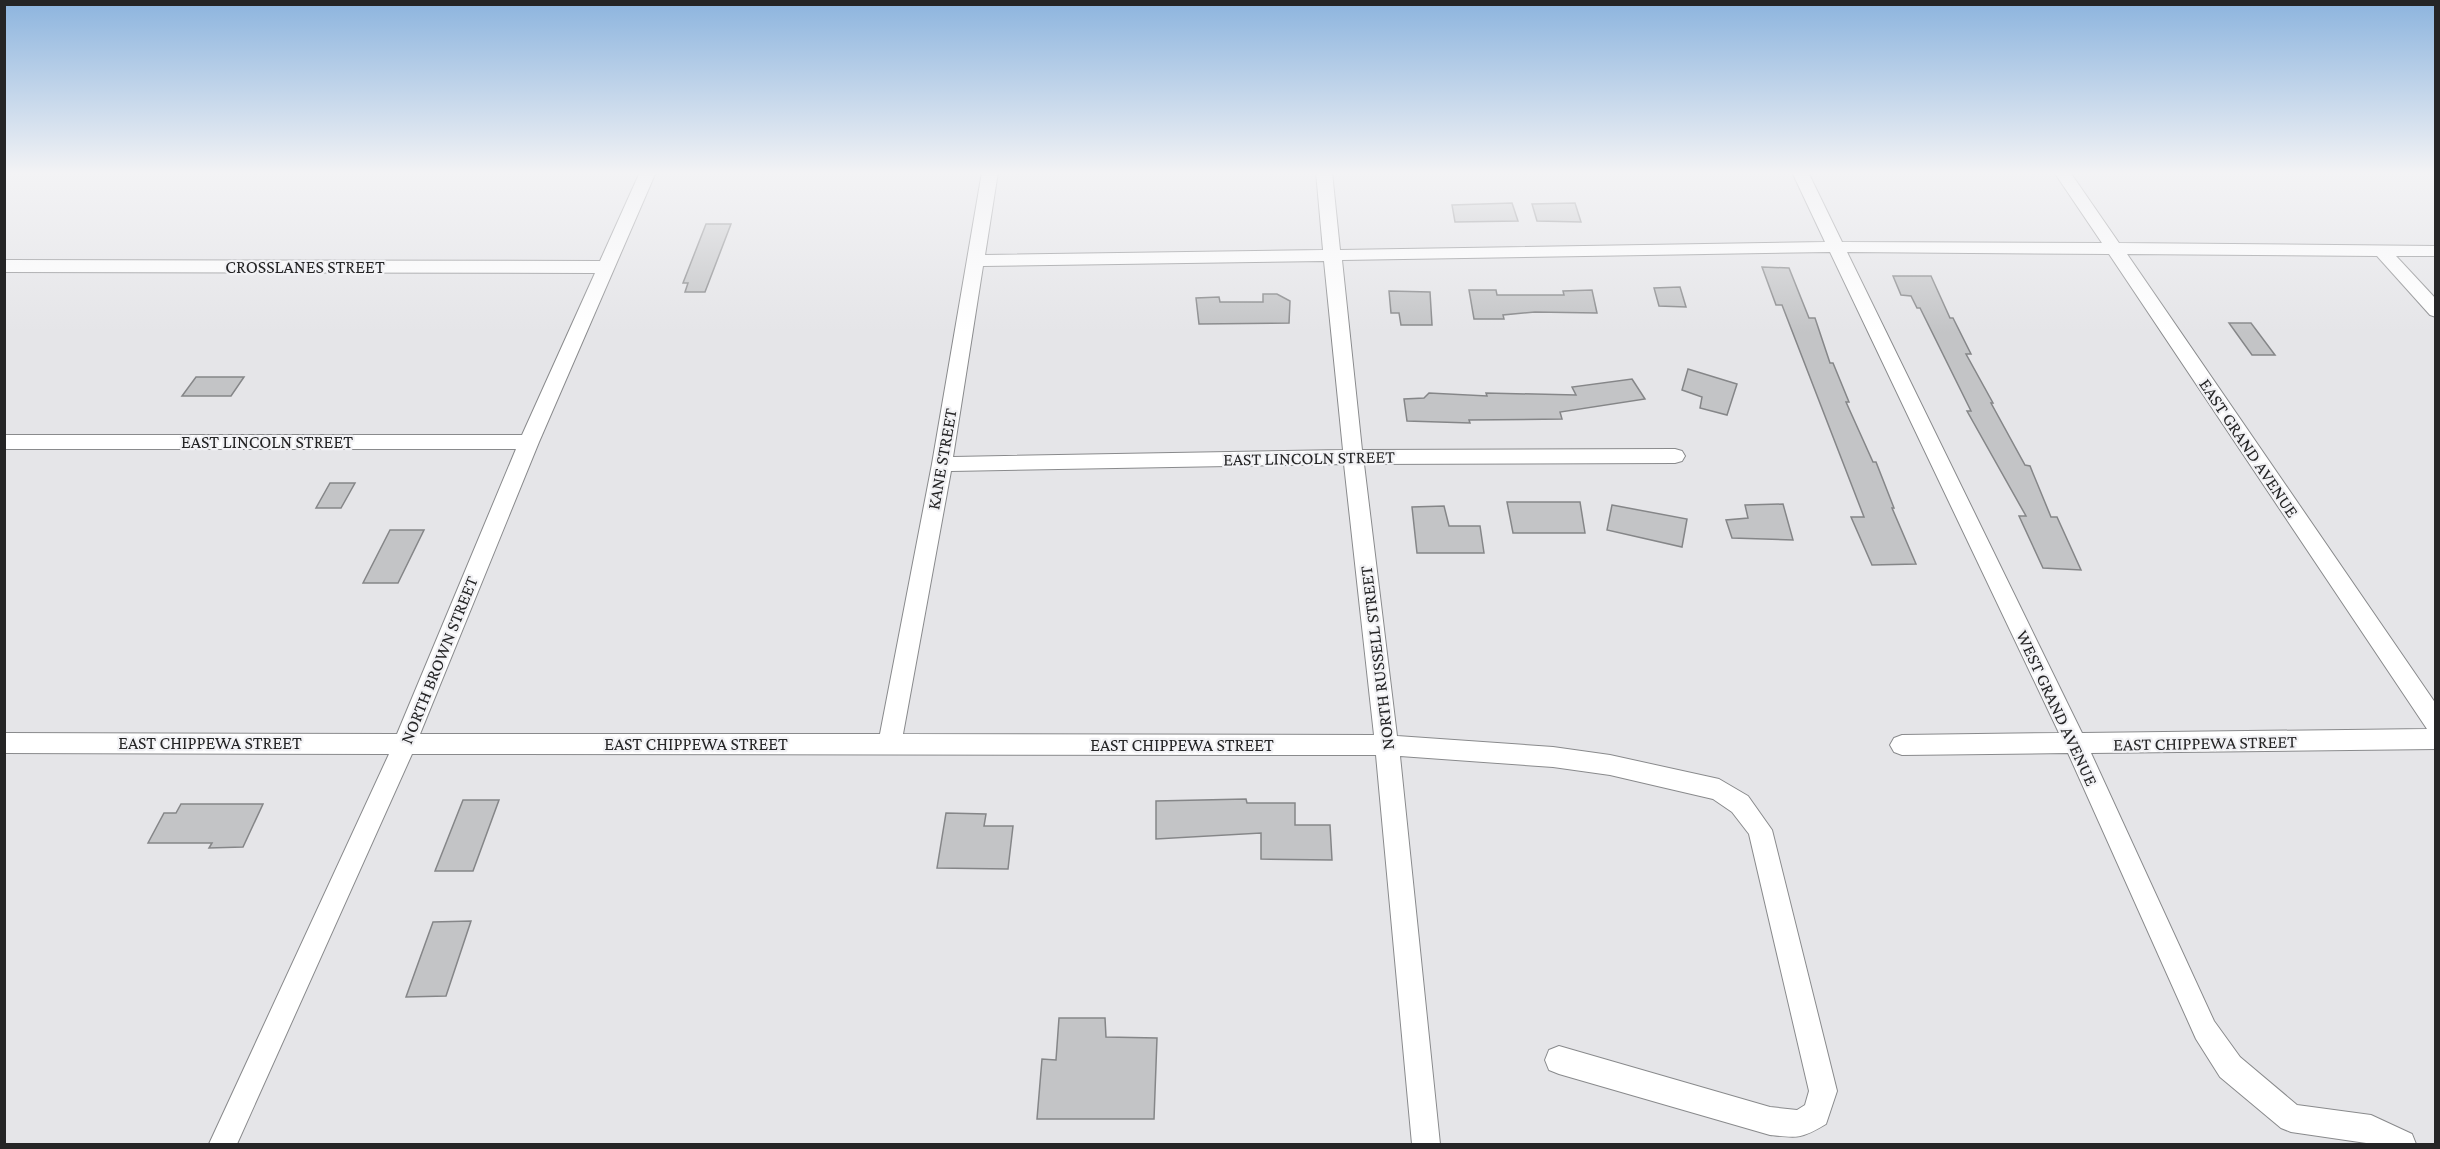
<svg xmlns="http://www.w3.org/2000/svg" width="2440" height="1149" viewBox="0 0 2440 1149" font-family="'Crimson Pro',serif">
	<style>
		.building { fill: #c3c4c6; stroke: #858688; stroke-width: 1.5 }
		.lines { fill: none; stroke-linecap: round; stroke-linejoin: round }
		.street-casing { stroke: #898a8c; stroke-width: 2 }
		.street { fill: #fff; fill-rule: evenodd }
		.labels { text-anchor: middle; stroke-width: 4.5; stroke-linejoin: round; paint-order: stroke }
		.street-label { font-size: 18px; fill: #252526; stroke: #f2f2f5 }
	</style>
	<rect width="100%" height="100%" fill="#e5e5e8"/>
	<g class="building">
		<polygon points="1512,203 1518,221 1455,222 1452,205"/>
		<polygon points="1575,203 1581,222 1537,221 1532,204"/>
		<polygon points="706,224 731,224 705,292 685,292 688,283 683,283"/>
		<polygon points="1762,267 1789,268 1809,318 1815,318 1830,363 1833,363 1849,402 1846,402 1873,462 1876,462 1894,508 1892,508 1916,564 1872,565 1851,517 1864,517 1782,305 1776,305"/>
		<polygon points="1893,276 1931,276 1950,318 1953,318 1971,354 1966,354 1993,403 1991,403 2025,465 2030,466 2051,517 2057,517 2081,570 2043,568 2019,516 2026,516 1967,411 1971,411 1920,308 1917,308 1911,296 1901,295"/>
		<polygon points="1680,287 1686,307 1659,306 1654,288"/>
		<polygon points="1469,290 1496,290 1497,295 1564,295 1563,291 1592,290 1597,313 1535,312 1503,315 1504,319 1474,319"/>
		<polygon points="1389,291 1430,292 1432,325 1401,325 1399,313 1391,313"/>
		<polygon points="1263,294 1277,294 1290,301 1289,323 1199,324 1196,298 1219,297 1220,302 1263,302"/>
		<polygon points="2229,323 2251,323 2275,355 2252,355"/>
		<polygon points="1688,369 1737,384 1727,415 1700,408 1702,397 1682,390"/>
		<polygon points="196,377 244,377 231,396 182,396"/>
		<polygon points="1632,379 1645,399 1560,412 1562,419 1469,420 1470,423 1407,421 1404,399 1424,398 1429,393 1487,396 1486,393 1576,395 1572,387"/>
		<polygon points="330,483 355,483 341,508 316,508"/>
		<polygon points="1507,502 1580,502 1585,533 1513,533"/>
		<polygon points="1783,504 1793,540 1732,538 1726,520 1748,518 1745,505"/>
		<polygon points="1612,505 1687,519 1682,547 1607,530"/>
		<polygon points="1444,506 1449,526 1480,526 1484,553 1417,553 1412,507"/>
		<polygon points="390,530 424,530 398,583 363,583"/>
		<polygon points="1246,799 1247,803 1295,803 1295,825 1330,825 1332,860 1261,859 1261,833 1156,839 1156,801"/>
		<polygon points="463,800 499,800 473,871 435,871"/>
		<polygon points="181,804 263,804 243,847 209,848 212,843 148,843 164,813 176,813"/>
		<polygon points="946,813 986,814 984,826 1013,826 1008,869 937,868"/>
		<polygon points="471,921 446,996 406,997 433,922"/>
		<polygon points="1059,1018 1105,1018 1106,1037 1157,1038 1154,1119 1037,1119 1042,1059 1056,1060"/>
	</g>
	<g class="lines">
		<defs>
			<path id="street" d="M640,172H656L539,442L420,734H880L932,464L982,172H998L985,255L1323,250L1316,172H1332L1340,250L1825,242L1792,172H1808L1842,242L2102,243L2054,172H2070L2119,243L2436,246V256H2396L2436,299V317L2430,315L2377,256L2127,254L2436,704V749L2091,753L2214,1021L2240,1057L2297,1105L2371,1115L2412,1134L2416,1144H2373L2291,1132L2281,1128L2220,1077L2196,1039L2068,753L1902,755L1894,752L1890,745L1894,738L1902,735L2059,733L1830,252L1342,260L1362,450L1675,449L1682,451L1685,456L1682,461L1675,463L1364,464L1397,736L1553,747L1610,755L1719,779L1748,796L1772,830L1837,1091L1826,1124C1801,1139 1798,1138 1770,1135L1559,1074L1549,1070L1545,1060L1549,1050L1559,1046L1770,1107L1797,1110L1805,1105L1809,1091L1749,834L1732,812L1713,799L1610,775L1553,767L1400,756L1440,1144H1412L1376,755L412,754L237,1144H209L389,754L4,753V733L397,734L516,449H4V435H522L595,273L4,272V260L600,261ZM1847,252L2109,254L2427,729L2082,733ZM1324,261L1343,450L953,457L983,266ZM1344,464L1374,735L903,734L951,471Z"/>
		</defs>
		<use href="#street" class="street-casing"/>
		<use href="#street" class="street"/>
	</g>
	<linearGradient id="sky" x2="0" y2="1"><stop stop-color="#8cb4de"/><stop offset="0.52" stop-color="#f3f3f5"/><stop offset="1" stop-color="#f3f3f5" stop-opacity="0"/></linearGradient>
	<rect width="2440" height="333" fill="url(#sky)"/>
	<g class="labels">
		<g class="street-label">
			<text x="305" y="273">CROSSLANES STREET</text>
			<text x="267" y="448">EAST LINCOLN STREET</text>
			<text transform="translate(2249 448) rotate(56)" y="6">EAST GRAND AVENUE</text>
			<text transform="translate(1309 458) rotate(-1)" y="6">EAST LINCOLN STREET</text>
			<text transform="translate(942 459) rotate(-80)" y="6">KANE STREET</text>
			<text transform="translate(1377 658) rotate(-97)" y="6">NORTH RUSSELL STREET</text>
			<text transform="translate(439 660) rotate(-68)" y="6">NORTH BROWN STREET</text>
			<text transform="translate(2057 708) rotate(65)" y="6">WEST GRAND AVENUE</text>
			<text x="210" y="749">EAST CHIPPEWA STREET</text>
			<text transform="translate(2205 743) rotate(-1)" y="6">EAST CHIPPEWA STREET</text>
			<text x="696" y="750">EAST CHIPPEWA STREET</text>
			<text x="1182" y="751">EAST CHIPPEWA STREET</text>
		</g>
	</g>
	<rect width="2440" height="1149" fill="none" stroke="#252526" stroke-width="12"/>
</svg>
